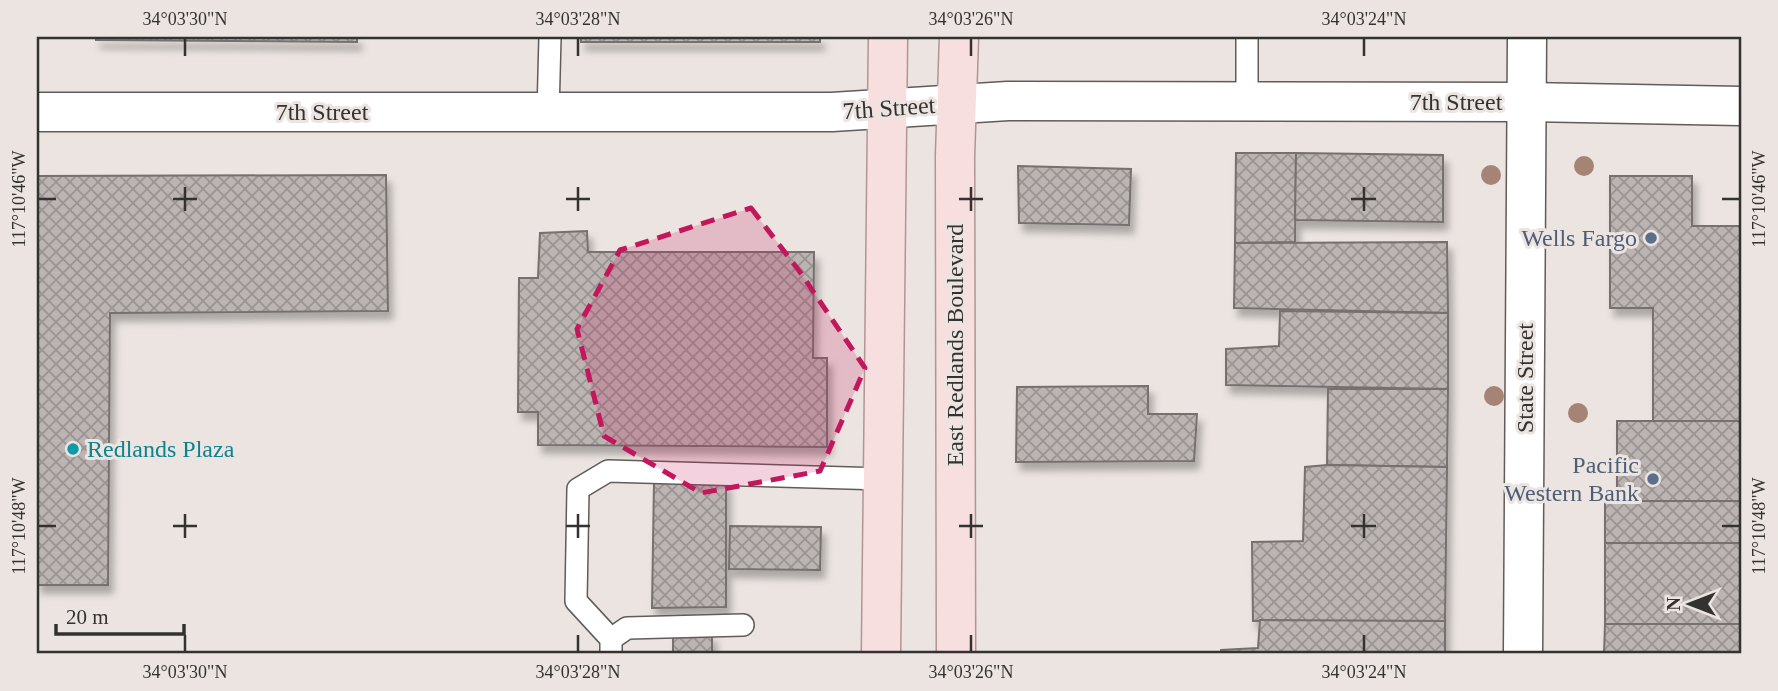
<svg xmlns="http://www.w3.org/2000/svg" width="1778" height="691" viewBox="0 0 1778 691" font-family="'Times New Roman',serif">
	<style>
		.building { fill: url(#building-cross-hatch); stroke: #76706f; stroke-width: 2; filter: url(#shadow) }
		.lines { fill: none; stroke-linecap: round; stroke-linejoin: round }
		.service-casing { stroke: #615c59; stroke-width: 24 }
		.minor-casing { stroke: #615c59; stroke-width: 41 }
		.primary-casing { stroke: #b09594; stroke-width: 41 }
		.service { stroke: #fff; stroke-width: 21 }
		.minor { stroke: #fff; stroke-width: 38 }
		.primary { stroke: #f8dfdf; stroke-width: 38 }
		.tree { fill: #a58475 }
		.marked { fill: #c2185b; fill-opacity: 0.2; stroke: #c2185b; stroke-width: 5; stroke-dasharray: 14 9; stroke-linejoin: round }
		.ticks { fill: none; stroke: #343231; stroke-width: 2.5 }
		.service-dot { fill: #5c6f8a; stroke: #ebe4e1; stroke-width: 2.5 }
		.culture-dot { fill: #0f9aa8; stroke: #ebe4e1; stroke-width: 2.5 }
		.labels { text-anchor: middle; stroke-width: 6; stroke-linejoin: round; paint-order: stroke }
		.street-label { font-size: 24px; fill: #343231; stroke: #ebe4e1 }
		.service-label { font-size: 24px; fill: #4e5e75; stroke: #ebe4e1; text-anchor: end }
		.culture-label { font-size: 24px; fill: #0d838f; stroke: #ebe4e1; text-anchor: start }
		.neatline { fill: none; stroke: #343231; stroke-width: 2.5 }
		.ticks-label { font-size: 18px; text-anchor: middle; fill: #343231 }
	</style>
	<defs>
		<pattern id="building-cross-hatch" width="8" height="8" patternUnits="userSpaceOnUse" patternTransform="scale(1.75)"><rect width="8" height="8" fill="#bbb4b3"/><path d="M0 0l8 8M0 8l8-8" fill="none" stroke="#999392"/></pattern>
		<filter id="shadow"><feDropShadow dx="4.5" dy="8" stdDeviation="3.5" flood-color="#0004"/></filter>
	</defs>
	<rect width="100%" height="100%" fill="#ebe4e1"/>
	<g class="building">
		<polygon points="96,37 357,37 357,42 96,40"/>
		<rect x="581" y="37" width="239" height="5"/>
		<polygon points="1236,153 1296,153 1295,242 1235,243"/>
		<polygon points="1296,153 1443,155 1443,222 1295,220"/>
		<polygon points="1018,166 1131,169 1129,225 1019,223"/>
		<polygon points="386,175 388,311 110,313 108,585 37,585 37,176"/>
		<polygon points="1610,176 1692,176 1692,226 1741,226 1741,421 1653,421 1653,308 1610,308"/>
		<polygon points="587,231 588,252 814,252 813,358 827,358 827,447 538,445 538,412 518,412 519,278 538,278 540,233"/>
		<polygon points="1447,242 1448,313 1234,308 1235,243"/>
		<polygon points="1280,311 1448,313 1448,389 1226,385 1226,349 1279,346"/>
		<polygon points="1148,386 1148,414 1197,414 1194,461 1016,462 1017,387"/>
		<polygon points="1328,389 1448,389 1447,467 1327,465"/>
		<rect x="1617" y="421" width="124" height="80"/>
		<polygon points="1327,465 1447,467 1445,621 1253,621 1252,542 1303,541 1305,467"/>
		<polygon points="654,482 726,482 726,607 652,608"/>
		<rect x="1605" y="501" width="136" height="42"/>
		<polygon points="730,526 821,527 820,570 729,569"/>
		<rect x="1605" y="543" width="136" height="81"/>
		<polygon points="1260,620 1445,621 1445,654 1221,654 1221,650 1258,648"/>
		<polygon points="1605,624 1741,624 1741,654 1604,654"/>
		<polygon points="712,634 712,654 673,654 673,636"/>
	</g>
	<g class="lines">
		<defs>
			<g id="service">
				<polyline points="1247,102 1247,37"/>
				<polyline points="548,113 550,37"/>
				<polyline points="611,639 627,628 743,625"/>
				<polyline points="611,654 611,639 576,601 578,489 608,471 883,479"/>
			</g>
			<g id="minor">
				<polyline points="37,112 832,112 1008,101 1527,102 1741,106"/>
				<polyline points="1523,654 1527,37"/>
			</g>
			<g id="primary">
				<polyline points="881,654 888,37"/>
				<polyline points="956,654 955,156 959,37"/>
			</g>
		</defs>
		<use href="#service" class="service-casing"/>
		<use href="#minor" class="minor-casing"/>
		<use href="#primary" class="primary-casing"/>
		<use href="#service" class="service"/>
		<use href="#minor" class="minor"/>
		<use href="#primary" class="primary"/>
	</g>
	<g class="tree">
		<circle cx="1584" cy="166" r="10"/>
		<circle cx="1491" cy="175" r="10"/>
		<circle cx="1494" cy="396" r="10"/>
		<circle cx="1578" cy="413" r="10"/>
	</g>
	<path class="marked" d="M751,208L800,272L865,368L820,471L701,493L604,436L577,329L620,250Z"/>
	<path class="ticks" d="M185,38V56M578,38V56M971,38V56M1364,38V56M185,187V211M578,187V211M971,187V211M1364,187V211M38,199H56M173,199H197M566,199H590M959,199H983M1351,199H1376M1722,199H1740M185,514V538M578,514V538M971,514V538M1364,514V538M38,526H56M173,526H197M566,526H590M959,526H983M1351,526H1376M1722,526H1740M185,635V652M578,635V652M971,635V652M1364,635V652"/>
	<g class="service-dot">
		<circle cx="1651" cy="238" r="7"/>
		<circle cx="1653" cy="479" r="7"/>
	</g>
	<circle class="culture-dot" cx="73" cy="449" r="7"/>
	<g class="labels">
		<g class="street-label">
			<text x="1456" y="110">7th Street</text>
			<text transform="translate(889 108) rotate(-4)" y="8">7th Street</text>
			<text x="322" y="120">7th Street</text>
			<text transform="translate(955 345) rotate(-90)" y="8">East Redlands Boulevard</text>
			<text transform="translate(1525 378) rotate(-90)" y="8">State Street</text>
		</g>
		<g class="service-label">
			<text x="1637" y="246">Wells Fargo</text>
			<text x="1639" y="473">Pacific<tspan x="1639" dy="28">Western Bank</tspan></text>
		</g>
		<g class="culture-label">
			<text x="87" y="457">Redlands Plaza</text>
		</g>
	</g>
	<rect width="1778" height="691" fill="none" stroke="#ebe4e1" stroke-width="77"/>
	<g transform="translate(1690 604) rotate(270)" stroke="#ebe4e1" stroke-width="5" paint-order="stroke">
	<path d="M0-5L12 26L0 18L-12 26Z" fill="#343231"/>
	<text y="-10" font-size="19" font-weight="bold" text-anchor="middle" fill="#343231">N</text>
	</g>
	<path d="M56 624v10h128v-10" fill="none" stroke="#343231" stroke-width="3.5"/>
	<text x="66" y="624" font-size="21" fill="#343231" stroke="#ebe4e1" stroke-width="5" paint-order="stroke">20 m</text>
	<rect x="38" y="38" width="1702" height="614" class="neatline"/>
	<g class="ticks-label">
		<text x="185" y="25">34°03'30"N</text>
		<text x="578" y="25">34°03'28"N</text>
		<text x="971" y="25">34°03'26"N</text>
		<text x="1364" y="25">34°03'24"N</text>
		<text transform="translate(1759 199) rotate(-90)" y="6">117°10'46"W</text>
		<text transform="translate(19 199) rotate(-90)" y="6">117°10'46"W</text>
		<text transform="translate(1759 526) rotate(-90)" y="6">117°10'48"W</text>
		<text transform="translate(19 526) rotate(-90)" y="6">117°10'48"W</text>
		<text x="185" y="678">34°03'30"N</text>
		<text x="578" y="678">34°03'28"N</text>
		<text x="971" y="678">34°03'26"N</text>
		<text x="1364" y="678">34°03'24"N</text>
	</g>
</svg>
